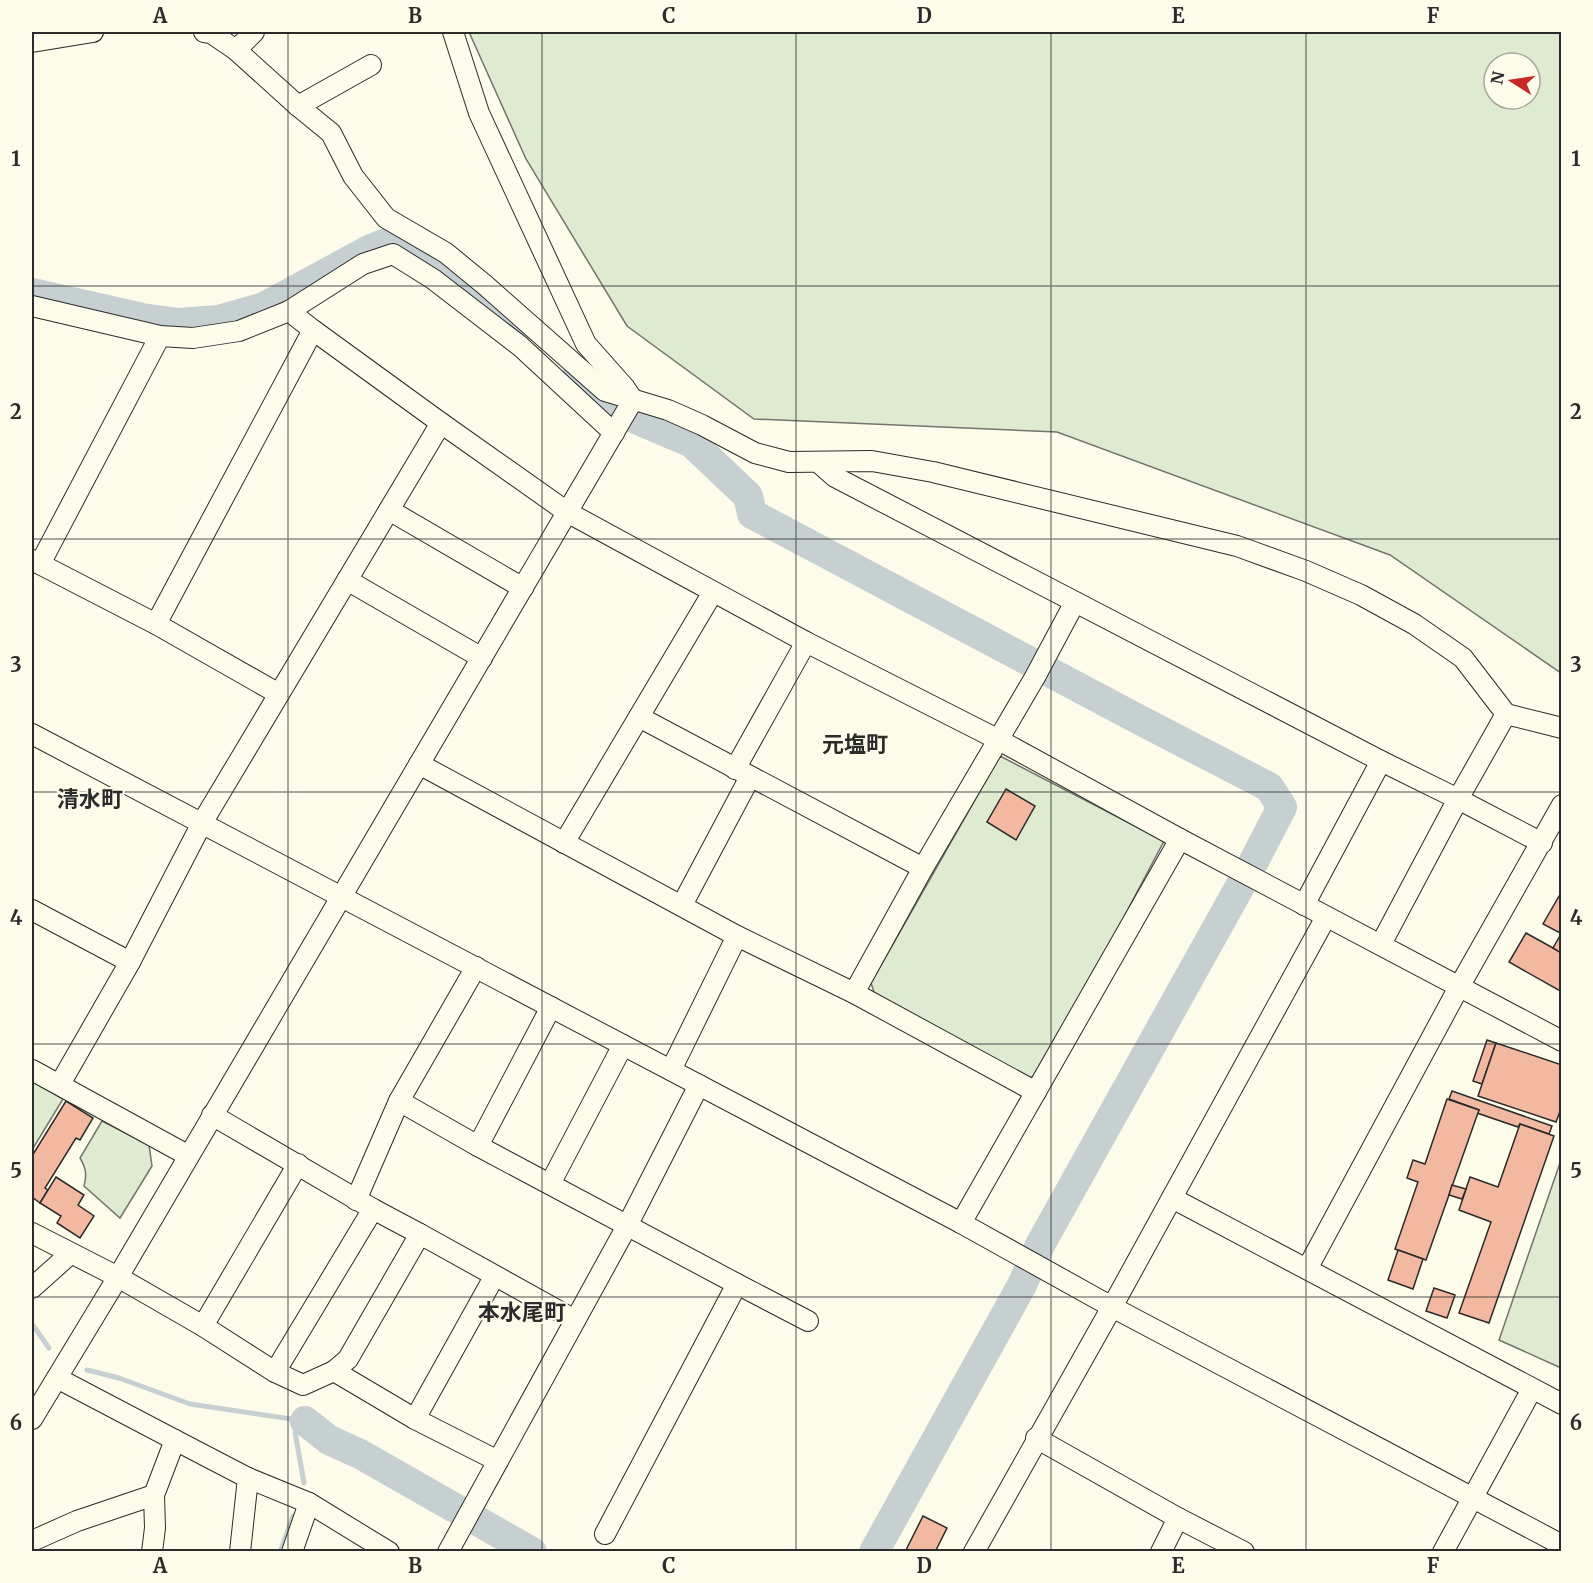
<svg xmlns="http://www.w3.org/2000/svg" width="1593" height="1583" viewBox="0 0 1593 1583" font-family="Merriweather,'Noto Sans JP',serif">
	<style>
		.green { fill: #deebd1; stroke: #74746e; stroke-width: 1.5; fill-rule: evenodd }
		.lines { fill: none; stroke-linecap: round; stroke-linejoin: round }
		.stream { stroke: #c7d0d0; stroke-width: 5 }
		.river { stroke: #c7d0d0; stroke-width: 30 }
		.building { fill: #f2b8a0; stroke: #2b2b2b; stroke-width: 1.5 }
		.minor-casing { stroke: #2b2b2b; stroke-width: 22 }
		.minor { stroke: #fdfbea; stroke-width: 20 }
		.grid { fill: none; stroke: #2b2b2b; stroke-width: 1.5; stroke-opacity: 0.55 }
		.labels { text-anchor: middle; stroke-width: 4.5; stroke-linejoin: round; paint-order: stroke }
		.quarter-label { font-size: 22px; font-weight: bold; fill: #2b2b2b; stroke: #fdfbea }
		.neatline { fill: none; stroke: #2b2b2b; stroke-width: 2 }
		.grid-label { font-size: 20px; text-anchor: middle; font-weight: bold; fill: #2b2b2b }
	</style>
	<rect width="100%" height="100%" fill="#fdfbea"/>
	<g class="green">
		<path d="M469,32H1561V673L1390,555L1057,432L754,419L627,326L526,159ZM1494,63H1530V99H1494Z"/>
		<polygon points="1000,756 1164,841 1041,1074 1029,1078 875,995 871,983"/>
		<polygon points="32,1081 63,1099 32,1150"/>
		<path d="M102,1121L149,1145L152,1166L120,1218L84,1186C87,1175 86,1168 80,1158Z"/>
		<polygon points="1561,1160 1561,1368 1499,1340"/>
	</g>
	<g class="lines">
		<g class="stream">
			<polyline points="32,1324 49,1348"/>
			<polyline points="87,1370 119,1378 190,1404 305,1421"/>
			<polyline points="304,1483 295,1432 305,1421"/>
			<polyline points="280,1552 293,1516"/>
		</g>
		<g class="river">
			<path d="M32,293L142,318L178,323L219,320L264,307L369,250L391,241C439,259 482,293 520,326"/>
			<polyline points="577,376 619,412 692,443 748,496 752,514 1136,718 1269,787 1282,807 1253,863 1040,1245 1022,1285 874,1552"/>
			<polyline points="305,1421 329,1440 360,1454 532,1552"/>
		</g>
	</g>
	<g class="building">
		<polygon points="1006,789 1035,806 1016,840 987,822"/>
		<polygon points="1562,891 1562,934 1543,924"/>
		<polygon points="1526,933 1562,953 1562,992 1509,962"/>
		<polygon points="1561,934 1562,951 1561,953 1553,948"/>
		<polygon points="1487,1040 1496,1043 1482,1084 1473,1081"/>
		<polygon points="1496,1043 1562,1065 1562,1106 1556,1122 1478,1096"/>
		<polygon points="1452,1091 1552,1126 1549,1134 1520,1124 1518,1127 1477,1113 1479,1110 1449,1099"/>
		<polygon points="1447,1099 1479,1110 1426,1260 1395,1249 1418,1182 1407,1178 1413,1160 1425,1164"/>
		<polygon points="66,1101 93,1118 80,1140 76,1138 45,1188 48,1190 40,1203 32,1197 32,1156"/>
		<polygon points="1520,1124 1554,1136 1489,1323 1459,1313 1491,1222 1459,1210 1470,1177 1498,1187"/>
		<polygon points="56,1177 84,1195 78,1205 94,1216 80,1238 57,1223 61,1216 40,1203"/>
		<polygon points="1452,1185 1466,1189 1462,1199 1449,1195"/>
		<polygon points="1398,1250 1423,1259 1413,1289 1388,1280"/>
		<polygon points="1434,1288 1455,1295 1447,1318 1426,1311"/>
		<polygon points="923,1516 947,1528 935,1552 905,1552"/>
	</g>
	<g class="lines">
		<defs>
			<g id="minor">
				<polyline points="204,32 211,33 236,50 298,106 331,133 353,176 386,218 446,253 485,285 605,391 668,410 702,425 755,453 789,462 872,461 933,472 1237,546 1306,571 1361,595 1414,624 1463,658 1506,714 1562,728"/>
				<polyline points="453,32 479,113 586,344 625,388 633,400"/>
				<polyline points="32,42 93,32"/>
				<polyline points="236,50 254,32"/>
				<polyline points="298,106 371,65"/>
				<polyline points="32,306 160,336 193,338 239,331 289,311 363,264 393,254 433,279 520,346 614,433"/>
				<polyline points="289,311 313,330 441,423 567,512 806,642 997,739 1180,839 1562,1041"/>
				<polyline points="819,463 835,477 1381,761 1458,799 1542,843"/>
				<polyline points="389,510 523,588"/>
				<polyline points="32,560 156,624 279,694"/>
				<polyline points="40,564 160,336"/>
				<polyline points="347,580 482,658"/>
				<polyline points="156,624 313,330"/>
				<polyline points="639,717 923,868"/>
				<polyline points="32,734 961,1223 1112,1307 1562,1545"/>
				<polyline points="419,764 737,936 854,993 1036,1092"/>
				<polyline points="735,769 806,642"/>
				<polyline points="564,843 713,592"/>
				<polyline points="682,905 750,777"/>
				<polyline points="1304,905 1381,761"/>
				<polyline points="32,910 130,962"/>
				<polyline points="1381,944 1458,799 1506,714"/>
				<polyline points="854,993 923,868 1035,677 1075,602"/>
				<polyline points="32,1070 189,1156"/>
				<polyline points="671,1070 737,936"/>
				<polyline points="60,1084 130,962 202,823 441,423"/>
				<polyline points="399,1101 478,1146 737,1284 605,1534"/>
				<polyline points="478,1146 551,1007"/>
				<polyline points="550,1184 623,1045"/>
				<polyline points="1172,1198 1562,1404"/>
				<polyline points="356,1200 399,1101 476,967"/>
				<polyline points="961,1223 1180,839"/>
				<polyline points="32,1233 118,1277 203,1326 275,1372 303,1385 334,1371 348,1359 420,1234 373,1209 212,1115"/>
				<polyline points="420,1234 575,1320"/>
				<polyline points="1307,1269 1459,987 1562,805"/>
				<polyline points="737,1284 808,1321"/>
				<polyline points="32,1288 70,1254"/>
				<polyline points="203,1326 298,1164"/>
				<polyline points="334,1371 415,1419 498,1461"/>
				<polyline points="275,1372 373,1209"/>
				<polyline points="57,1378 175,1440"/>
				<polyline points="32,1419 118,1277 633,400"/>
				<polyline points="415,1419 494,1277"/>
				<polyline points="1036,1438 1178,1518 1244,1552"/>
				<polyline points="32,1541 77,1521 154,1495"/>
				<polyline points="152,1552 155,1528 154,1495 175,1440 248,1478 309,1503 389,1552"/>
				<polyline points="240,1552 248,1478"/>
				<polyline points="292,1552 309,1503"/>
				<polyline points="448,1552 627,1226 699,1085"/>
				<polyline points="974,1552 1112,1307 1326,917"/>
				<polyline points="1161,1552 1178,1518"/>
				<polyline points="1443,1552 1532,1389"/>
			</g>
		</defs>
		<use href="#minor" class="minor-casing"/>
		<use href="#minor" class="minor"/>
	</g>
	<path class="grid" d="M288,32V1552M542,32V1552M796,32V1552M1051,32V1552M1306,32V1552M32,286H1562M32,539H1562M32,792H1562M32,1044H1562M32,1297H1562"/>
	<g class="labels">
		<g class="quarter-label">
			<text x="855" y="752">元塩町</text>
			<text x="90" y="807">清水町</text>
			<text x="522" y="1320">本水尾町</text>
		</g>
	</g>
	<rect width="1593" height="1583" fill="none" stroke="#fdfbea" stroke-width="66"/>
	<g transform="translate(1512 81) rotate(282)"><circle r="28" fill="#fdfbea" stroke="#a9a89e" stroke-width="1.5"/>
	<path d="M0-4.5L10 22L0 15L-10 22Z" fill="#c62828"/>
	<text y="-9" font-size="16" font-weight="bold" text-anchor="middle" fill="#2b2b2b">N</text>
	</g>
	<rect x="33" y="33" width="1527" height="1517" class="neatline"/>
	<g class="grid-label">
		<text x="160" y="23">A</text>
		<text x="415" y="23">B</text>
		<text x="669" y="23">C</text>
		<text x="924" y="23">D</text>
		<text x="1178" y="23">E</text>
		<text x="1433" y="23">F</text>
		<text x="16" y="166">1</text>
		<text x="1576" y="166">1</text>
		<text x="16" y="419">2</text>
		<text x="1576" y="419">2</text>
		<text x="16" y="672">3</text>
		<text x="1576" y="672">3</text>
		<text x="16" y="925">4</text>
		<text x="1576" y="925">4</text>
		<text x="16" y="1178">5</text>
		<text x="1576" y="1178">5</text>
		<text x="16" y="1430">6</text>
		<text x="1576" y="1430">6</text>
		<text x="160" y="1573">A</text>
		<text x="415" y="1573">B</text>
		<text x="669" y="1573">C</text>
		<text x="924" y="1573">D</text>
		<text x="1178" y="1573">E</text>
		<text x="1433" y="1573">F</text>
	</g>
</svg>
